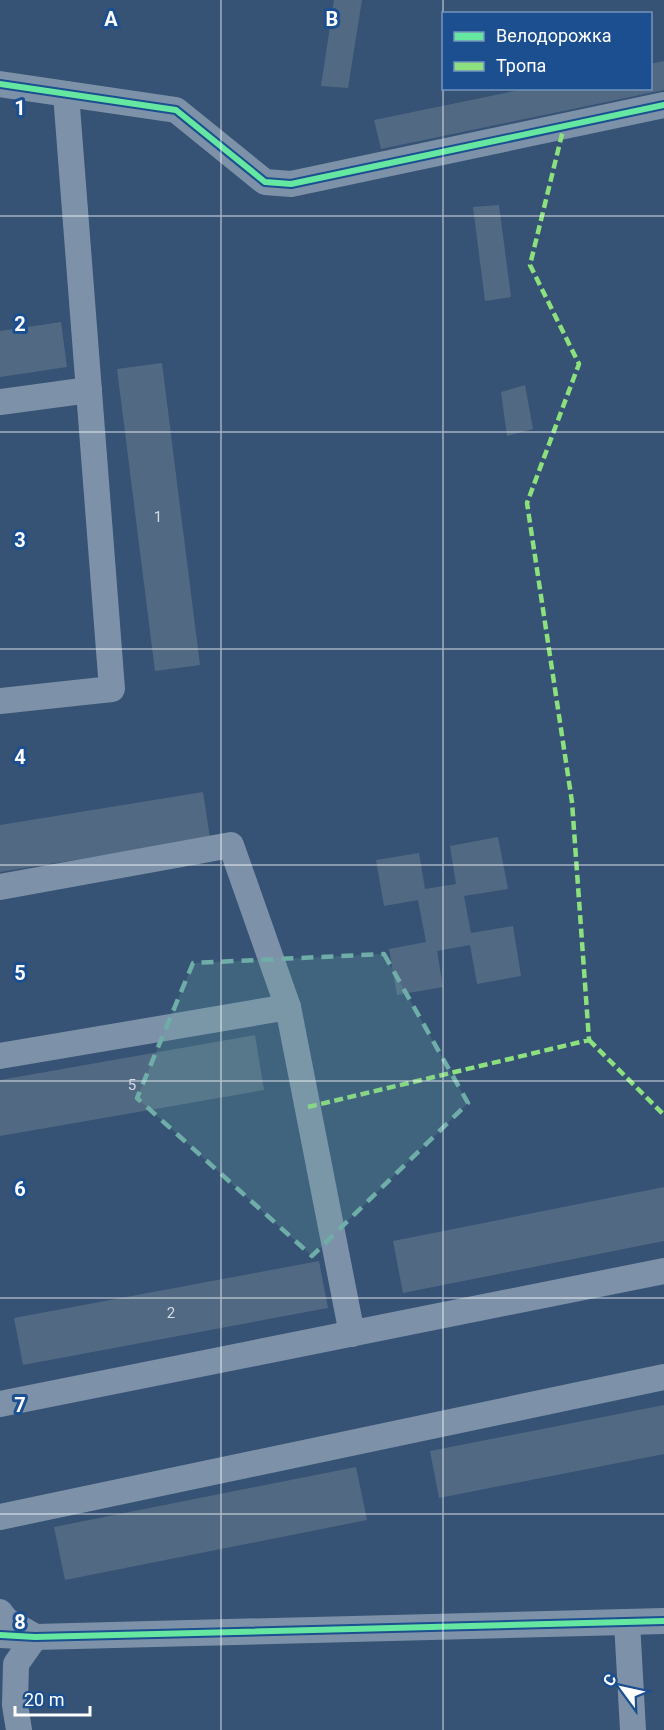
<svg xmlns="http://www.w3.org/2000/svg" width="664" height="1730" viewBox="0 0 664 1730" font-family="Roboto,sans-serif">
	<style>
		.building { fill: #526984 }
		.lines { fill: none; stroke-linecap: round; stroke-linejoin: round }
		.minor { stroke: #7d92a8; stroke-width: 26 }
		.quiet { stroke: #8de07e; stroke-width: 4.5; stroke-dasharray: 9 4.5; stroke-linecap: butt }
		.cycleway-casing { stroke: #1b4f8f; stroke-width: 10 }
		.cycleway { stroke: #66e7a1; stroke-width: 6 }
		.marked { fill: #6fada8; fill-opacity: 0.2; stroke: #6fada8; stroke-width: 4.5; stroke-dasharray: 12 8; stroke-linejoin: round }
		.grid { fill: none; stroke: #fff; stroke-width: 1.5; stroke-opacity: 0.55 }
		.labels { text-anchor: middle; stroke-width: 6; stroke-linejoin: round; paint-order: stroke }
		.number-label { font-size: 15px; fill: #d4dae0 }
		.grid-label { font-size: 20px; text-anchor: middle; font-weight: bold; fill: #fff; stroke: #1b4f8f; stroke-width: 6; stroke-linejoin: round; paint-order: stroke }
	</style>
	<rect width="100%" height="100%" fill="#365274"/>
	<g class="building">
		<polygon points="334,0 362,0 348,88 321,86"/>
		<polygon points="664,61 664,90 381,149 374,120 529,88 650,88 650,64"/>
		<polygon points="499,205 511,297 485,301 473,207"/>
		<polygon points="61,322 67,367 0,377 0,331"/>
		<polygon points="162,363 200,665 155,671 117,369"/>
		<polygon points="525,385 533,429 507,436 501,392"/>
		<polygon points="203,792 210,838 0,872 0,825"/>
		<polygon points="498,837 508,889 464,896 471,933 513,926 521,976 477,984 470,945 437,951 443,987 397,995 389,949 426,942 418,900 384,906 376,860 419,853 425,889 456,884 450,846"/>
		<polygon points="255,1035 264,1090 0,1136 0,1080"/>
		<polygon points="664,1187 664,1241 403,1293 393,1241"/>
		<polygon points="319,1261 328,1308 23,1365 14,1318"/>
		<polygon points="664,1405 664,1454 439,1498 430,1451"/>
		<polygon points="356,1467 367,1520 65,1580 54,1527"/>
	</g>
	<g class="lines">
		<g class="minor">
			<polyline points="0,84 176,110 265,182 291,184 664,105"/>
			<polyline points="0,402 89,390"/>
			<polyline points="0,701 112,689 66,94"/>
			<polyline points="0,887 231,845 288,1007"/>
			<polyline points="0,1056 288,1007 352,1334"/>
			<polyline points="0,1404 664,1271"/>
			<polyline points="0,1517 664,1377"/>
			<polyline points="0,1612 6,1620 32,1635"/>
			<polyline points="627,1622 633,1730"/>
			<polyline points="0,1635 35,1637 664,1621"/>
			<polyline points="19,1730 15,1705 16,1664 35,1637"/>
		</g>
		<g class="quiet">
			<polyline points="589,1040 664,1115"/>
			<polyline points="308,1107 589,1040 572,802 527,503 579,364 530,265 564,126"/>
		</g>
		<defs>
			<g id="cycleway">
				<polyline points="0,84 176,110 265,182 291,184 664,105"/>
				<polyline points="0,1635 35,1637 664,1621"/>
			</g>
		</defs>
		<use href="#cycleway" class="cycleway-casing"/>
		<use href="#cycleway" class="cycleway"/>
	</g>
	<path class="marked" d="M384,954L468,1103L312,1256L137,1098L193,963Z"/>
	<path class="grid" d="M221,0V1730M443,0V1730M0,216H664M0,432H664M0,649H664M0,865H664M0,1081H664M0,1298H664M0,1514H664"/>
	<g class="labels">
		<g class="number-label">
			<text x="158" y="522">1</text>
			<text x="132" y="1090">5</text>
			<text x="171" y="1318">2</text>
		</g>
	</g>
	<g class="grid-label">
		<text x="111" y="26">A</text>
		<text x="332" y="26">B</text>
		<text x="20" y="115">1</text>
		<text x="20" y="331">2</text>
		<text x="20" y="547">3</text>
		<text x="20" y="764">4</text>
		<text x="20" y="980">5</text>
		<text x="20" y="1196">6</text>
		<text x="20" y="1412">7</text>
		<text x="20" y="1629">8</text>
	</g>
	<rect x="442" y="12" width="210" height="78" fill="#1b4f8f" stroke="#7695bc" stroke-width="1.5"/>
	<rect x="454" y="32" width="30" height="9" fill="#66e7a1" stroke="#7695bc" stroke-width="1.5"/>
	<text x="496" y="42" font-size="18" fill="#ffffff">Велодорожка</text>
	<rect x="454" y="62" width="30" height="9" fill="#8de07e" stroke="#7695bc" stroke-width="1.5"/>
	<text x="496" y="72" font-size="18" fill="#ffffff">Тропа</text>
	<g transform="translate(622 1688) rotate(303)" stroke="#1b4f8f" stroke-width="4.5" paint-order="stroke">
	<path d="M0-4.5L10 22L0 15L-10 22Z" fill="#ffffff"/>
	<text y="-9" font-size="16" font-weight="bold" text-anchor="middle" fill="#ffffff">С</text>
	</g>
	<path d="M15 1706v9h75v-9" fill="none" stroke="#ffffff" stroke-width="3"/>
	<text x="24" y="1706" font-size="18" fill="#ffffff" stroke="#1b4f8f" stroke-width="4.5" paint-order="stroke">20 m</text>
</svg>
